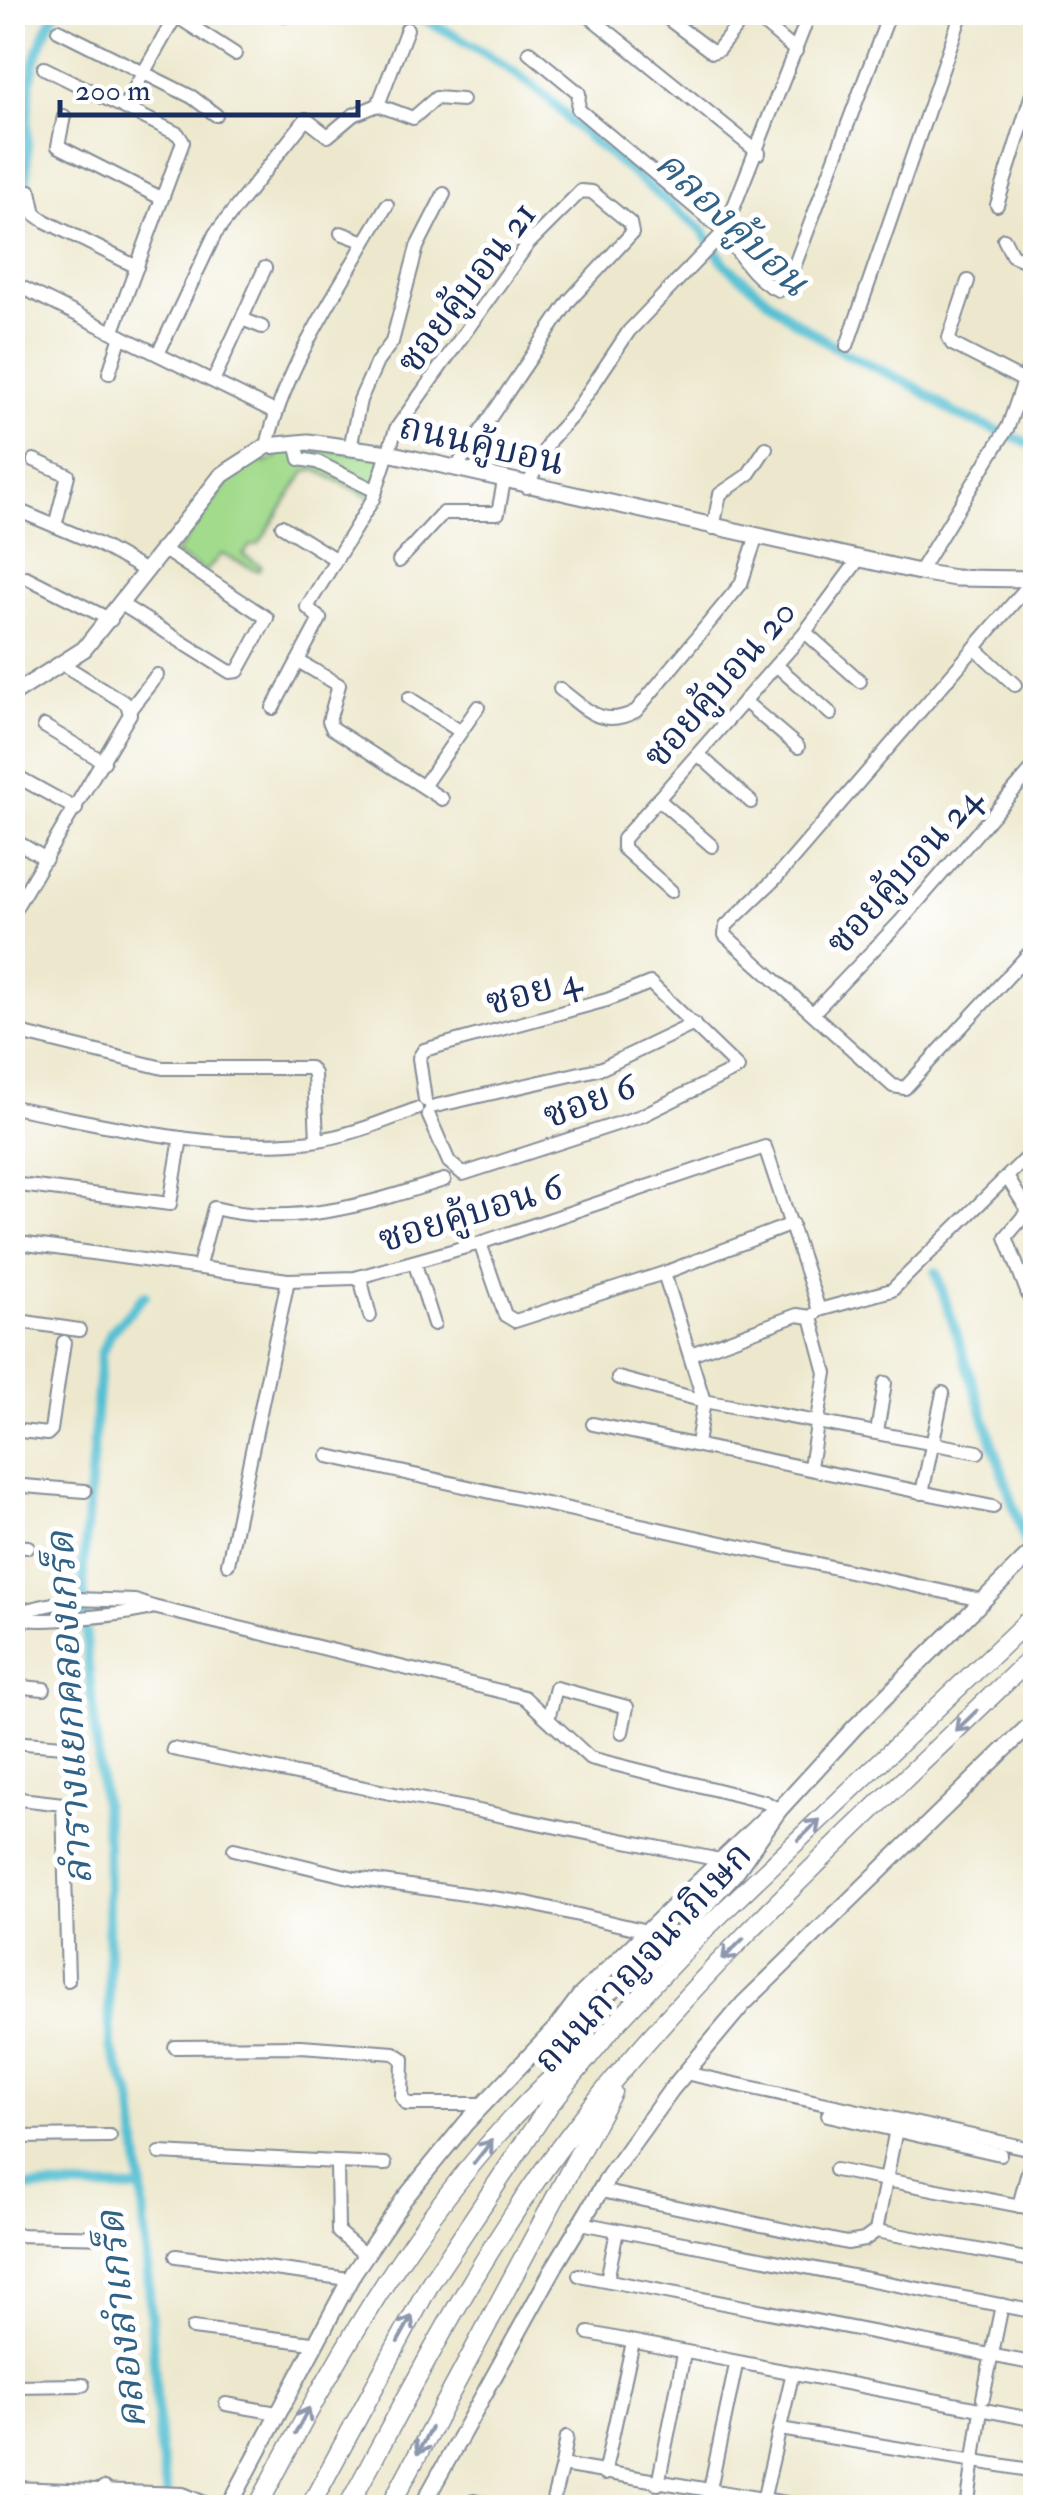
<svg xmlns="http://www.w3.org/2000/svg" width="1048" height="2520" viewBox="0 0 1048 2520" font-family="'IM FELL Double Pica','Noto Serif Thai',serif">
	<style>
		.green { fill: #a3db8d; stroke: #5f8576; stroke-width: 2.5 }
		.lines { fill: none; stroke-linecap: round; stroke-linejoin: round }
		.canal { stroke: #57c0d3; stroke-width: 10 }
		.minor-casing { stroke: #848c96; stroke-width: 16 }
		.major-casing { stroke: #848c96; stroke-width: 19 }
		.highway-casing { stroke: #848c96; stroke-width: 21 }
		.minor { stroke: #fff; stroke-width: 12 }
		.major { stroke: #fff; stroke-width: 15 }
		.highway { stroke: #fff; stroke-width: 18 }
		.oneway { stroke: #8d97ae }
		.labels { text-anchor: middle; stroke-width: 10; stroke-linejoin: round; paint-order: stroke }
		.street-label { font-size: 38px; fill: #1b2f5e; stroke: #fff }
		.water-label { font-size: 40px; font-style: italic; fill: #306287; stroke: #fff }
	</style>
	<rect width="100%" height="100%" fill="#fff"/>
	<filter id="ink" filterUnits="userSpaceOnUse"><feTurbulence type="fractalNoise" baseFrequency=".01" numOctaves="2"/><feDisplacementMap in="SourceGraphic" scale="20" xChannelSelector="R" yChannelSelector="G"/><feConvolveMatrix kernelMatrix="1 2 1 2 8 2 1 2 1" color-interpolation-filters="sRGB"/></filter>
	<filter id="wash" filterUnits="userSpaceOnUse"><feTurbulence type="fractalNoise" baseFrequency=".0048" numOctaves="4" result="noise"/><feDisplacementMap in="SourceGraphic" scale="40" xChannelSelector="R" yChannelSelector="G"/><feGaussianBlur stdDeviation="2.25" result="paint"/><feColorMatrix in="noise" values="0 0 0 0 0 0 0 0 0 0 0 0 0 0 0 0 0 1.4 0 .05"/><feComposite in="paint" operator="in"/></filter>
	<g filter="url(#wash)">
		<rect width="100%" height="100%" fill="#ede8cd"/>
		<polygon class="green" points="288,447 385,455 373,499 316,470 305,472 259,544 250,546 243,555 261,566 258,571 221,554 206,572 175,554 230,479 261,453 265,463 276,458 278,449"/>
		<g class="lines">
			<g class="canal">
				<path d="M409,12C455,33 542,83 571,123L703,231L725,264L790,318L843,352L914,386L957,415L1036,446"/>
				<path d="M12,278C16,249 23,222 25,193C31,118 17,84 55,12"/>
				<polyline points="936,1272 1036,1573"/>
				<polyline points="12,2187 142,2189 160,2451 169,2508"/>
				<polyline points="142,2189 132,2098 110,2047 107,1841 87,1654 83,1571 101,1354 110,1333 145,1295"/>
			</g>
		</g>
	</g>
	<g filter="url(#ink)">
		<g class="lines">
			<defs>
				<g id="minor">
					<polyline points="281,12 285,15"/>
					<polyline points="584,12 759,153"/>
					<polyline points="659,12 712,52 718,50 748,12"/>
					<polyline points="750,12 796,51"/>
					<polyline points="176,16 235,54"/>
					<polyline points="58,30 192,97 216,115"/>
					<polyline points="529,52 579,93 578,109 724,232 810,12"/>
					<polyline points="44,68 178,134 183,142 113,331"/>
					<polyline points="378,105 407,29"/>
					<polyline points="124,107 178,12"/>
					<polyline points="64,116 58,146 161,198"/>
					<polyline points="30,191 35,214 45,221 137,267"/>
					<polyline points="997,205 1036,81"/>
					<polyline points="1004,239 1012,255 1036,265"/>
					<polyline points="365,242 387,205"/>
					<polyline points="968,281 949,338 952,344 1024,381"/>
					<polyline points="23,288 275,412"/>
					<polyline points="242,319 262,327"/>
					<polyline points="847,346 962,12"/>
					<polyline points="158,354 215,234 306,119 328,136 353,115 378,105 413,118 436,98 462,100"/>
					<polyline points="109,373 121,336"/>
					<polyline points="214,379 265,268"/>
					<polyline points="296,443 300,459 317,462 376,491"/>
					<path d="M267,446C284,372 327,308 365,242L341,233"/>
					<polyline points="350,448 360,400 377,362 392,342 417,247 444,194"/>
					<polyline points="34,460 68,475 55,526"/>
					<path d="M527,487L550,440L573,415L629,331L724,232C739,253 754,281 779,290L788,283L890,12"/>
					<polyline points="17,510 98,544 144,570"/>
					<polyline points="282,526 335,559"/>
					<polyline points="713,528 720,494 748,475 766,448"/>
					<polyline points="399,561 443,513 498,513 504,481"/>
					<polyline points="919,572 1008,427 1036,346"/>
					<polyline points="26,577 111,620"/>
					<polyline points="1034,579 776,878 726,926 725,935 893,1086 905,1088 1036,946"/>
					<polyline points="121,604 230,672 238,671 267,618 161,548"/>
					<polyline points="805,632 860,681"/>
					<polyline points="975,648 1015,685"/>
					<polyline points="298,661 339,685 329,721 332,728 442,799"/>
					<polyline points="776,665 831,714"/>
					<path d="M560,689C587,710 602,729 636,711L741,584L756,538"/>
					<polyline points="409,698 458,730"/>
					<polyline points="744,701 798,747"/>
					<polyline points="131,708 157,675"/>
					<polyline points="273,708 320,619 307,607 373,499 396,429 528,244 581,191 592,192 630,223 632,233 569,301 456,468"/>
					<polyline points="44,726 104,762"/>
					<polyline points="698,754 751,802"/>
					<polyline points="20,778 76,809"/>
					<polyline points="424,785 478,707"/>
					<polyline points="658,799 712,846"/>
					<polyline points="12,839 46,859"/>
					<polyline points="671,891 623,848 623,839 805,632 859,559"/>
					<polyline points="12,914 130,714 127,704 64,665"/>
					<polyline points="813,1013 900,922 1036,765"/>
					<polyline points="12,1031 163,1068 310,1068 314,1074 317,1140"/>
					<polyline points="425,1100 419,1058 424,1050 607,1000 650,983 738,1068 641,1116 463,1174 449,1162 428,1114"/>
					<path d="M12,1107C110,1125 212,1153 312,1141C349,1136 382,1122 416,1109"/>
					<polyline points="431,1107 602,1068 694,1024"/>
					<polyline points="1007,1177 1028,1211 1006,1237 1036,1315"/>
					<polyline points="12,1184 170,1204 181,1138"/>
					<polyline points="12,1242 288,1280 355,1278 480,1243 765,1147 819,1310"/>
					<polyline points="480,1243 505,1315 515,1321 664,1273 792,1224"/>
					<polyline points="415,1264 434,1324"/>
					<path d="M199,1265L214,1208C294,1228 368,1204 444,1180"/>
					<polyline points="664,1273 704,1401 697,1444"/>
					<polyline points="360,1277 370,1316"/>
					<polyline points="12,1320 79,1330"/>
					<polyline points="691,1354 797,1315 811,1317 819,1310 892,1290 1036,1148"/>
					<polyline points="618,1378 704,1401 978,1452"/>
					<polyline points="593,1424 993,1507"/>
					<polyline points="12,1430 47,1434 51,1430 64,1342"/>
					<polyline points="877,1432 885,1383"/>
					<polyline points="328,1456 981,1600"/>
					<polyline points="810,1466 826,1373 811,1317"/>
					<polyline points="12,1485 85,1491"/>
					<polyline points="922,1493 943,1393"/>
					<polyline points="12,1546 28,1547"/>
					<polyline points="228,1564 288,1280"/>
					<path d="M75,1599L135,1601L153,1607C136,1614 36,1624 21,1618L30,1609Z"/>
					<polyline points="153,1607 524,1697 590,1758 765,1802 779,1810"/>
					<polyline points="12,1686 44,1689"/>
					<polyline points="548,1719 556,1688 627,1707 622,1732"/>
					<polyline points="12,1742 76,1747"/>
					<polyline points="173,1749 720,1860"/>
					<polyline points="12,1798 63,1804 68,1980"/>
					<polyline points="234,1849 354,1878 527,1903 647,1931"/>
					<polyline points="175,2047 301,2046 394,2053 403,2059 402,2097 407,2104 484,2104"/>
					<polyline points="685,2073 1036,2150"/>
					<polyline points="828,2115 1000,2154"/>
					<polyline points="12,2137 110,2136"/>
					<polyline points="160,2153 337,2162 338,2232 365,2255"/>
					<polyline points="337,2162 385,2164"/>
					<polyline points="835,2170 1036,2209"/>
					<polyline points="601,2191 847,2243 864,2240 876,2231 1036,2261"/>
					<polyline points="1019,2206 1031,2160"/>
					<polyline points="581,2223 1036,2312"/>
					<polyline points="876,2231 896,2129"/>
					<polyline points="12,2235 117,2237"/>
					<polyline points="176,2256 349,2279"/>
					<polyline points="579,2275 1036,2364"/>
					<polyline points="607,2280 617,2231"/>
					<polyline points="193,2328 312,2343"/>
					<polyline points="589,2333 1036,2420"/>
					<polyline points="12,2386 83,2385"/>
					<polyline points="983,2398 1002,2305"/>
					<polyline points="226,2404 277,2413"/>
					<polyline points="780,2429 1036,2471"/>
					<polyline points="562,2465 567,2437"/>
					<polyline points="604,2474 633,2342"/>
					<polyline points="658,2484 684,2354"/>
					<polyline points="12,2488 183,2494 217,2508"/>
					<polyline points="762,2505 792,2376"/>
					<polyline points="104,2508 104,2488"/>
					<polyline points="457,2508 474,2501 506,2508"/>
					<polyline points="551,2508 562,2465 816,2508"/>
					<polyline points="706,2508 736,2365"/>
					<polyline points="967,2508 981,2410"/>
				</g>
				<g id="major">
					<polyline points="12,695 84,649 222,475 267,446 308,442 388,453 919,572 955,578 1036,579"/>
					<polyline points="568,2021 645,1968 673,1940 735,1873 779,1810 855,1727 1036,1548"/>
					<polyline points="228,2508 354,2272 404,2199 466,2123 556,2028 580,1996 766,1817 779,1810"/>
					<polyline points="421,2508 556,2264 609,2176 671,2090 743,2004 1036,1719"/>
				</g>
				<g id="highway">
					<path d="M257,2508C345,2340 439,2173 585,2048"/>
					<polyline points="309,2508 431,2282 550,2104 616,2023 705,1929 1036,1613"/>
					<path d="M347,2508C418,2377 485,2243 577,2125C712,1953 879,1806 1036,1653"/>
					<polyline points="389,2508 612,2092"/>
				</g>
			</defs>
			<use href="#minor" class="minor-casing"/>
			<use href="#major" class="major-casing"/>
			<use href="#highway" class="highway-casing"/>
			<use href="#minor" class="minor"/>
			<use href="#major" class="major"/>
			<use href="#highway" class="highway"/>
		</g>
		<defs><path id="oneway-shaft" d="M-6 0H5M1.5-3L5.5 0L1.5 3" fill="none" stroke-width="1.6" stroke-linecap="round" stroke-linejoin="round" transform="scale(2.5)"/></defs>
		<g class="oneway">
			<use href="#oneway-shaft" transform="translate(966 1721) rotate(136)"/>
			<use href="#oneway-shaft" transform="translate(809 1830) rotate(-44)"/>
			<use href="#oneway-shaft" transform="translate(733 1949) rotate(135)"/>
			<use href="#oneway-shaft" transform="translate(483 2152) rotate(-52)"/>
			<use href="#oneway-shaft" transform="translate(405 2329) rotate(-61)"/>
			<use href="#oneway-shaft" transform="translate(302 2421) rotate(-62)"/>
			<use href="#oneway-shaft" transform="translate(424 2441) rotate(118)"/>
		</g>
	</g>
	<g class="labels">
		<g class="street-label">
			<text transform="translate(466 287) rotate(-53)" y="13">ซอยคู้บอน 21</text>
			<text transform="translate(482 443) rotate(13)" y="13">ถนนคู้บอน</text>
			<text transform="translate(719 683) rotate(-49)" y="13">ซอยคู้บอน 20</text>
			<text transform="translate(903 870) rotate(-48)" y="13">ซอยคู้บอน 24</text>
			<text transform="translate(533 990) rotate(-15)" y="13">ซอย 4</text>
			<text transform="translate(589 1100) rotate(-20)" y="13">ซอย 6</text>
			<text transform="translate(470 1212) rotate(-17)" y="13">ซอยคู้บอน 6</text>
			<text transform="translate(642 1957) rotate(-47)" y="13">ถนนกาญจนาภิเษก</text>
		</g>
		<g class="water-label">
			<text transform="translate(733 222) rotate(43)" y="14">คลองคู้บอน</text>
			<text transform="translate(68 1708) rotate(-93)" y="14">ลำรางแยกคลองเกร็ด</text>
			<text transform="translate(120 2320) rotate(-96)" y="14">คลองลำเกร็ด</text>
		</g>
	</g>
	<rect width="1048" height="2520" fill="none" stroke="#fff" stroke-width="50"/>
	<path d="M60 100v15h298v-15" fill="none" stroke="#1b2f5e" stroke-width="5"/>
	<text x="75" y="100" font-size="30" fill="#1b2f5e" stroke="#ffffff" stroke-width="8" paint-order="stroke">200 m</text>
</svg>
